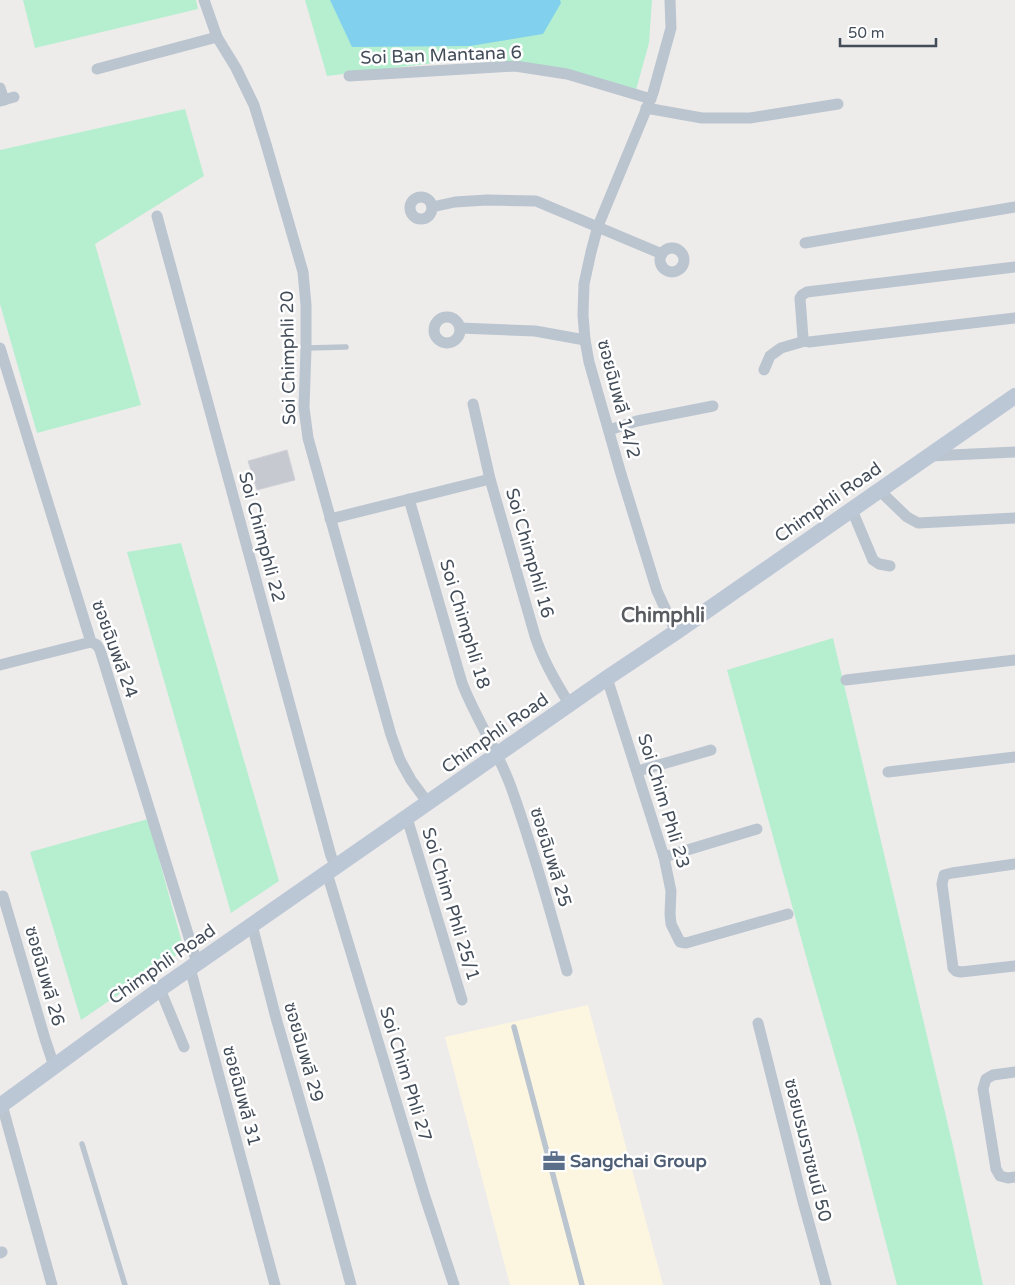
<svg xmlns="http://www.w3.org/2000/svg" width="1015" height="1285" viewBox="0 0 1015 1285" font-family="'Varela Round','Noto Sans Thai',sans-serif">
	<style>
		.commercial { fill: #fcf6e1 }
		.green { fill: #b6efcf }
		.water { fill: #81d1ee }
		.building { fill: #c7c9d1; stroke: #cfd1d7 }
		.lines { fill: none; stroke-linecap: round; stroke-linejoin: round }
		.lane { stroke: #bbc5cf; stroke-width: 5.5 }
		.street { stroke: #bbc5cf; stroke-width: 11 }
		.secondary { stroke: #bcc7d6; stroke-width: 16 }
		.labels { text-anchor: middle; stroke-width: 5; stroke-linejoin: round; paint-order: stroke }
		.street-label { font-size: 18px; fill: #434d59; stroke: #fff }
		.service-label { font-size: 18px; font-weight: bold; fill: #4e5e75; stroke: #fff; text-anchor: start }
		.quarter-label { font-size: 20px; font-weight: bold; fill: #585b60; stroke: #fff }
	</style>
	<rect width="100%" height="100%" fill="#eeebeb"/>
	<polygon class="commercial" points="588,1005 663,1285 510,1285 445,1037"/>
	<g class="green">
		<polygon points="23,0 196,0 198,9 35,48"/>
		<polygon points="305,0 652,0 649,43 636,90 487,60 459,60 327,76"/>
		<polygon points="185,109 204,176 95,244 141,405 37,433 0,304 0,150"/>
		<polygon points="181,543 279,881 231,913 127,552"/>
		<polygon points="833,638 953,1146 983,1285 897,1285 857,1132 809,967 727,670"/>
		<polygon points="148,819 184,950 81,1020 30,852"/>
	</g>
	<polygon class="water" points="330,0 560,0 561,3 543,34 470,46 352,47"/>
	<polygon class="building" points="287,450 295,480 257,490 248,461"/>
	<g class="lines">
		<g class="lane">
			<polyline points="306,348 346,347"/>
			<polyline points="514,1027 582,1285"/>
			<polyline points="82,1144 125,1285"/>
		</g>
		<g class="street">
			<polyline points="204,0 217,37 236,68 254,105 266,144 303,272 306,305 306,348 304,408 308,438 391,735 400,760 411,780 428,803"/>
			<polyline points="670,0 671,28 653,93 598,226 591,252 584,284 583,315 585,340 589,362 621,474 657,591 676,632"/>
			<polyline points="97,69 217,37"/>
			<polyline points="349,76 515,66 567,74 651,99"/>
			<polyline points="0,88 4,100"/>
			<polyline points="0,101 14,97"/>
			<polyline points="646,108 702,118 750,118 838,104"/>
			<circle cx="421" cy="208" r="11"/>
			<polyline points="432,207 455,202 487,200 536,201 662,254"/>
			<polyline points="157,216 331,856 336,867"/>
			<polyline points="805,243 1015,207"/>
			<circle cx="672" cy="260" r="12"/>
			<polyline points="1015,267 807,292 802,295 800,298 803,338 805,341 809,342 1015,318"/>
			<circle cx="447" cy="330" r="13"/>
			<polyline points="460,328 535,331 585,340"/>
			<polyline points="0,348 91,642 97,645 100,650 197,963"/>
			<polyline points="764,370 770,356 781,348 805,341"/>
			<path d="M473,404L490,479L535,636C543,661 556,683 570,705"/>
			<polyline points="609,430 637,421 713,406"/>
			<polyline points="930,456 1015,452"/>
			<polyline points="880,491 907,517 918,523 1015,518"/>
			<path d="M409,499L462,683C476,719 498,751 511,787C533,848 550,909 567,971"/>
			<polyline points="852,510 873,560 879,564 890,566"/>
			<polyline points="330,519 490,479"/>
			<polyline points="0,665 91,642"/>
			<polyline points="607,678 664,857 671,891 670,914 671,924 680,942 686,943 788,914"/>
			<polyline points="846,680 1015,660"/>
			<polyline points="638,771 711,750"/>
			<polyline points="888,772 1015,757"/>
			<polyline points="407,818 462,1000"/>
			<polyline points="664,857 757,829"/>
			<polyline points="1015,864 952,873 944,875 942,884 953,968 956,971 961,972 1015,966"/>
			<polyline points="327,873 425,1197 454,1285"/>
			<polyline points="3,896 45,1039 54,1066"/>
			<polyline points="252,925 276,1018 321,1174 351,1285"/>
			<polyline points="190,968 275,1285"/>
			<polyline points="160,989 184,1047"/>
			<polyline points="758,1023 802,1198 826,1285"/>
			<polyline points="1015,1072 993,1075 986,1079 983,1089 996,1169 1000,1176 1008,1178 1015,1177"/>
			<polyline points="2,1105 52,1285"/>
			<polyline points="0,1253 2,1252"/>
		</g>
		<polyline class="secondary" points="0,1106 160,989 607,678 676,632 1015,396"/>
	</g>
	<defs>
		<symbol id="office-bare" viewBox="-9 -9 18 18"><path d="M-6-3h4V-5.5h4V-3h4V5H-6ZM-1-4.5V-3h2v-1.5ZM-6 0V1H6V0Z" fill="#5c6f8a" stroke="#fff" stroke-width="2.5" paint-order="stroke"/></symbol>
	</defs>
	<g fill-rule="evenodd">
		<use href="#office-bare" x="538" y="1145" width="32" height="32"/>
	</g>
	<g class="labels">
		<g class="street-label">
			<text transform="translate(441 55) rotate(-2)" y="6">Soi Ban Mantana 6</text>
			<text transform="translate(288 358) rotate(-91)" y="6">Soi Chimphli 20</text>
			<text transform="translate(619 399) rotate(75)" y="6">ซอยฉิมพลี 14/2</text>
			<text transform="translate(828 502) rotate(-35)" y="6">Chimphli Road</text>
			<text transform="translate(262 537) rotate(75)" y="6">Soi Chimphli 22</text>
			<text transform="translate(530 553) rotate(74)" y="6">Soi Chimphli 16</text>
			<text transform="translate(465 624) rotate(73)" y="6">Soi Chimphli 18</text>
			<text transform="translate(115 649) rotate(70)" y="6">ซอยฉิมพลี 24</text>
			<text transform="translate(495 733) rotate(-35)" y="6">Chimphli Road</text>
			<text transform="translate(664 801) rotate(73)" y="6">Soi Chim Phli 23</text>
			<text transform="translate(551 857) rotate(73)" y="6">ซอยฉิมพลี 25</text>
			<text transform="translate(451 904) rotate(73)" y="6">Soi Chim Phli 25/1</text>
			<text transform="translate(162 964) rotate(-35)" y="6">Chimphli Road</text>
			<text transform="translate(45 976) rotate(74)" y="6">ซอยฉิมพลี 26</text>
			<text transform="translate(304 1052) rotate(74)" y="6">ซอยฉิมพลี 29</text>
			<text transform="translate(406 1074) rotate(73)" y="6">Soi Chim Phli 27</text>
			<text transform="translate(242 1096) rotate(75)" y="6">ซอยฉิมพลี 31</text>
			<text transform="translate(808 1150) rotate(76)" y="6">ซอยบรมราชชนนี 50</text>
		</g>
		<g class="service-label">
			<text x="570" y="1167">Sangchai Group</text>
		</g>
		<g class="quarter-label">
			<text x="663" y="622">Chimphli</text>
		</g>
	</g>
	<path d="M840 38v8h96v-8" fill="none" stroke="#434d59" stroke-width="2.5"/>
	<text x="848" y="38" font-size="15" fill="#434d59" stroke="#ffffff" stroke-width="4" paint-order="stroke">50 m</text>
</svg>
